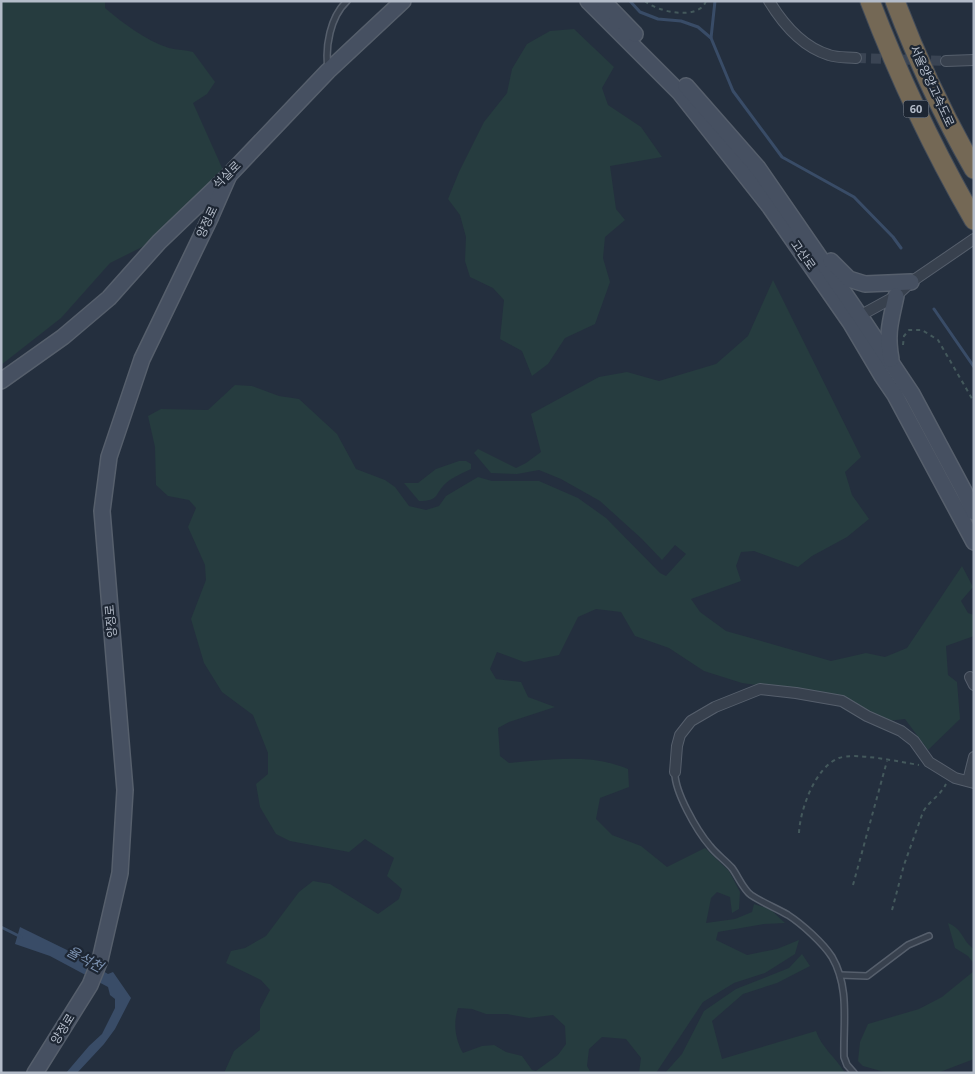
<svg xmlns="http://www.w3.org/2000/svg" width="975" height="1074" viewBox="0 0 975 1074" font-family="'Noto Sans','Noto Sans KR',sans-serif">
	<style>
		.green { fill: #263c3f; fill-rule: evenodd }
		.water { fill: #394c67 }
		.lines { fill: none; stroke-linecap: round; stroke-linejoin: round }
		.stream { stroke: #394c67; stroke-width: 3 }
		.street-tunnel { stroke: #3a4453; stroke-width: 10; stroke-dasharray: 10 5; stroke-linecap: butt }
		.lane-casing { stroke: #565f6c; stroke-width: 8 }
		.street-casing { stroke: #565f6c; stroke-width: 12 }
		.secondary-casing { stroke: #565f6c; stroke-width: 18 }
		.highway-casing { stroke: #434c59; stroke-width: 21 }
		.path { stroke: #44595c; stroke-width: 2; stroke-dasharray: 4 4; stroke-linecap: butt }
		.lane { stroke: #38414e; stroke-width: 5 }
		.street { stroke: #38414e; stroke-width: 10 }
		.secondary { stroke: #465061; stroke-width: 15 }
		.highway { stroke: #746855; stroke-width: 19 }
		.labels { text-anchor: middle; stroke-width: 4.5; stroke-linejoin: round; paint-order: stroke }
		.shield { fill: #1d2633; stroke: #878f9c; stroke-width: 1 }
		.shield-label { font-size: 11px; font-weight: bold; fill: #b4bcc9 }
		.street-label { font-size: 12px; fill: #b4bcc9; stroke: #1d2633 }
		.water-label { font-size: 14px; font-style: italic; fill: #7c92b1; stroke: #1d2633 }
	</style>
	<rect width="100%" height="100%" fill="#242f3e"/>
	<g class="green">
		<path d="M1,1H105V8C124,24 145,40 169,48C177,50 186,50 193,52L215,82L207,94L193,103L223,170L154,241L110,263L61,318L1,365Z"/>
		<polygon points="574,29 614,67 602,88 608,105 641,127 662,157 610,166 616,209 625,220 605,237 603,258 610,282 595,324 565,338 548,364 532,376 522,351 500,339 504,300 493,288 470,277 465,261 466,237 460,215 448,199 459,172 484,122 507,93 512,69 527,44 550,31"/>
		<path d="M773,280L861,457L845,472L852,495L869,519L847,537L812,556L798,567L754,551L741,552L736,566L741,581L691,599L700,612L726,631L831,661L866,653L885,657L907,648L962,566L973,587L961,601L968,613L974,615V636L946,646L948,675L957,682L960,719L928,750L905,719L888,721L843,697L742,683L704,671L669,648L635,636L621,612L596,609L578,617L559,655L524,662L497,652L490,669L496,679L521,682L528,697L555,707L509,722L498,728L500,756L509,763C549,760 590,753 628,769L629,787L600,798L596,819L612,835L641,846L667,867L705,848L729,871L740,892L739,909L732,913L730,897L717,892L711,898L706,923L735,919L752,912L754,904L770,909L785,923L764,924L718,932L716,940L747,955L777,949L799,940L795,954L765,973L734,983L703,1002L656,1073H639L641,1058L626,1039L602,1037L589,1049L587,1066L591,1073H224L234,1051L260,1030V1009L270,990L261,980L226,963L231,951L245,948L266,936L299,892L313,881L330,884L378,914L399,899L402,889L387,876L394,858L365,839L349,852L290,841L276,834L260,807L256,784L268,774V753L253,715L222,692L204,663L191,619L206,580L205,565L188,527L196,508L189,500L168,496L156,485L155,447L148,416L161,409L208,410L235,385L252,386L279,396L299,399L337,434L356,469L385,480L395,487L409,506L426,510L439,506L446,496L478,477L492,481H539L578,498L606,518L660,573L666,576L686,554L675,545L662,560L642,539L600,501L561,479L539,470L517,474L491,473L474,453L478,449L516,468L526,463L541,452L531,414L599,377L627,372L659,381L716,364L748,336ZM458,1008L472,1009L486,1014H507L529,1018L553,1015L565,1026L566,1044L558,1055L536,1071L532,1070L522,1056L506,1052L494,1045L482,1046L463,1053C455,1039 453,1023 458,1008Z"/>
		<path d="M459,461H466L471,464V469C463,473 453,477 446,483C434,494 440,501 419,501L404,483H418L436,469Z"/>
		<path d="M948,923C963,929 962,941 974,949V964L968,956L955,948Z"/>
		<path d="M802,954L810,966L777,983L743,994L712,1021L722,1059L816,1031C821,1047 836,1058 845,1073H665L682,1054L704,1011L736,989L789,968Z"/>
		<polygon points="974,971 974,1059 940,1072 912,1073 888,1073 863,1066 858,1061 860,1042 868,1024 919,1009 942,997"/>
	</g>
	<polygon class="water" points="20,927 69,951 108,974 113,972 131,998 115,1029 104,1044 77,1073 66,1073 89,1046 102,1034 115,1008 115,999 110,995 108,987 50,956 15,944"/>
	<g class="lines">
		<g class="stream">
			<polyline points="630,1 640,12 658,19 681,21 698,27 711,38 733,91 782,157 854,197 893,237 901,248"/>
			<polyline points="711,38 715,1"/>
			<polyline points="934,309 974,367"/>
			<polyline points="1,927 21,937"/>
		</g>
		<polyline class="street-tunnel" points="856,58 946,61"/>
		<defs>
			<g id="lane">
				<path d="M328,68C325,47 330,17 347,1"/>
				<path d="M675,772C674,791 697,831 710,846C716,854 725,860 732,868C738,876 743,889 751,895C763,903 776,908 788,915C802,924 823,943 832,957C850,988 843,1023 844,1057L847,1065L854,1073"/>
				<polyline points="840,975 867,976 908,945 929,936"/>
			</g>
			<g id="street">
				<path d="M769,1C783,24 802,47 829,55C837,58 848,57 856,58"/>
				<polyline points="946,61 974,60"/>
				<polyline points="854,319 896,296 911,282 974,239"/>
				<polyline points="970,677 974,685"/>
				<polyline points="675,772 677,746 680,735 691,721 715,707 760,689 796,693 842,701 867,716 901,731 914,741 929,762 955,778 974,783"/>
				<polyline points="968,781 974,757"/>
			</g>
			<g id="secondary">
				<polyline points="588,1 680,93 770,207 850,322 882,376 895,395 974,542"/>
				<polyline points="603,1 635,34"/>
				<polyline points="686,86 758,168 860,316 912,394 964,491 974,512"/>
				<polyline points="831,261 849,279 865,284 911,282"/>
				<path d="M891,359C886,333 891,320 896,296"/>
				<polyline points="1,381 63,337 109,298 159,242 229,175 328,71 403,1"/>
				<polyline points="35,1073 90,985 100,960 120,873 125,790 102,511 109,457 142,359 211,216 229,175"/>
			</g>
			<g id="highway">
				<path d="M870,1C899,77 933,149 974,220"/>
				<path d="M895,1C917,59 943,115 974,169"/>
			</g>
		</defs>
		<use href="#lane" class="lane-casing"/>
		<use href="#street" class="street-casing"/>
		<use href="#secondary" class="secondary-casing"/>
		<use href="#highway" class="highway-casing"/>
		<g class="path">
			<path d="M645,1C657,12 699,21 706,1"/>
			<polyline points="903,345 904,336 909,330 922,330 938,340 974,402"/>
			<path d="M799,833C800,810 815,767 839,758C855,752 901,762 919,765"/>
			<polyline points="853,885 887,761"/>
			<path d="M892,910L904,865L923,812C929,801 940,796 946,784"/>
		</g>
		<use href="#lane" class="lane"/>
		<use href="#street" class="street"/>
		<use href="#secondary" class="secondary"/>
		<use href="#highway" class="highway"/>
	</g>
	<g class="labels">
		<rect class="shield" x="903.5" y="100.5" width="25" height="17" rx="4"/>
		<g class="shield-label">
			<text x="916" y="113">60</text>
		</g>
		<g class="street-label">
			<text transform="translate(932 86) rotate(65)" y="4">서울양양고속도로</text>
			<text transform="translate(227 175) rotate(-45)" y="4">석실로</text>
			<text transform="translate(207 222) rotate(-65)" y="4">양정로</text>
			<text transform="translate(803 255) rotate(55)" y="4">고산로</text>
			<text transform="translate(111 621) rotate(-95)" y="4">양정로</text>
			<text transform="translate(63 1029) rotate(-58)" y="4">양정로</text>
		</g>
		<g class="water-label">
			<text transform="translate(85 959) rotate(28)" y="5">율석천</text>
		</g>
	</g>
	<rect width="975" height="1074" fill="none" stroke="#b4bcc9" stroke-width="5"/>
</svg>
